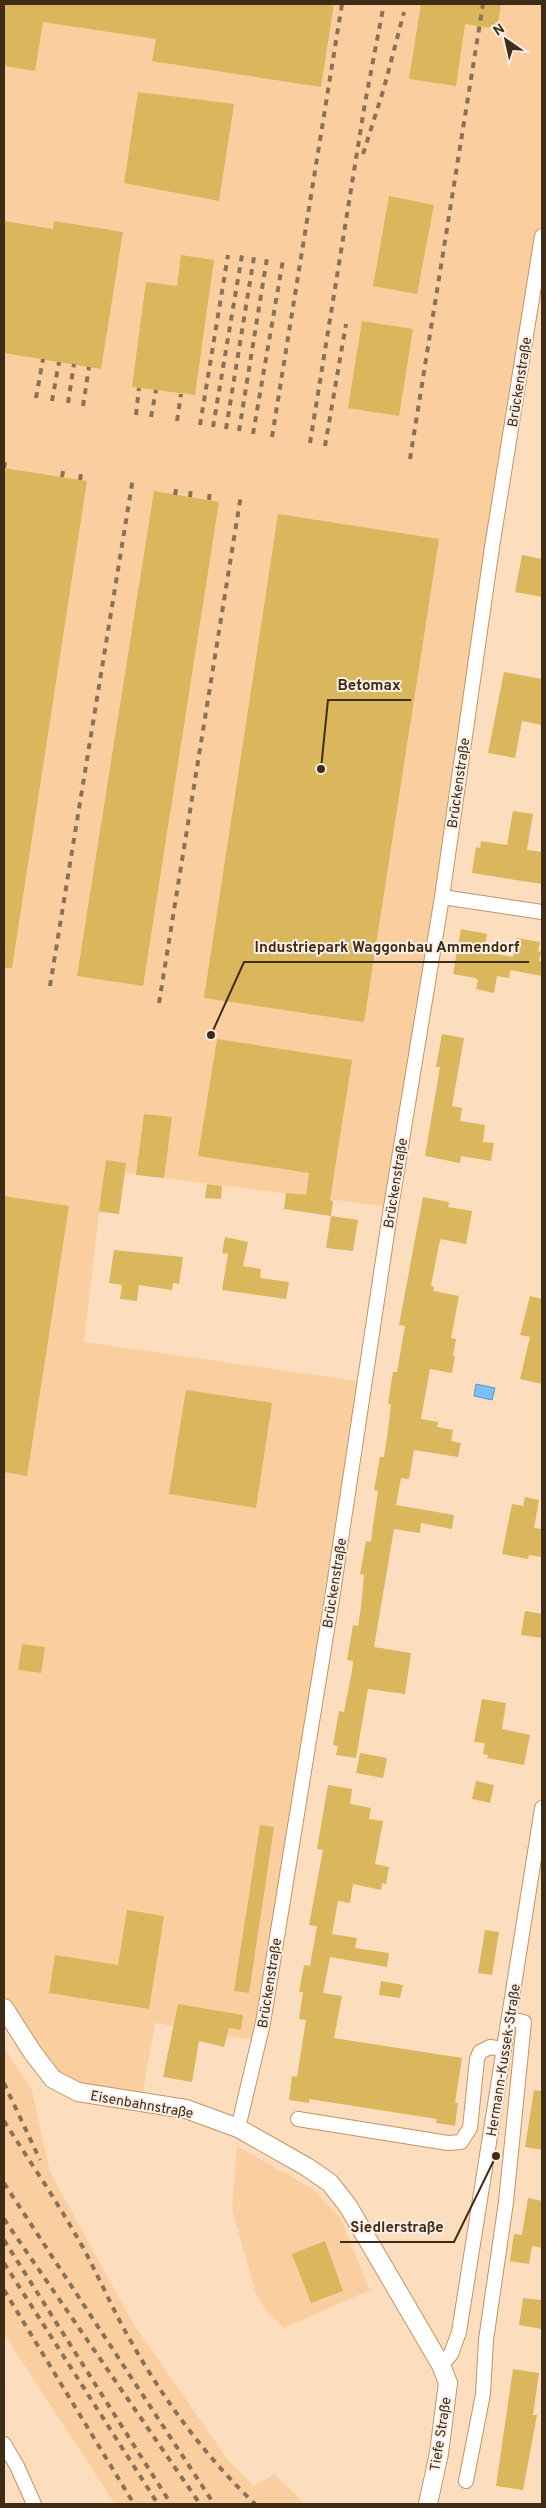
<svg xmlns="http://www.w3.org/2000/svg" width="546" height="2508" viewBox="0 0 546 2508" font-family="Overpass,sans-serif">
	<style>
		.built { fill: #fbce9f }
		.water { fill: #79bffe; stroke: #6893b9 }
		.building { fill: #dab65d }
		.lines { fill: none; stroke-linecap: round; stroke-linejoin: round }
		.minor-casing { stroke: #c49461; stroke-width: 16 }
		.tertiary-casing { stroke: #c49461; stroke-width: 20 }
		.minor { stroke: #fff; stroke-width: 14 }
		.tertiary { stroke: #fff; stroke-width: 18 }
		.rail { stroke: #8a7259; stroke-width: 4; stroke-dasharray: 6 6; stroke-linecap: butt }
		.labels { text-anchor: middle; stroke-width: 4; stroke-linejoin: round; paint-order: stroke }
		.street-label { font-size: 14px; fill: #3f2c17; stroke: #f9eee4 }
		.leader { fill: none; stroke: #3f2c17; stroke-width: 2 }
		.callout-dot { fill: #3f2c17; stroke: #f9eee4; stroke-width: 2 }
		.callout-label { font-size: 15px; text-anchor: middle; font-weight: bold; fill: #3f2c17; stroke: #f9eee4; stroke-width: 4; stroke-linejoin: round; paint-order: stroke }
	</style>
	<rect width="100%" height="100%" fill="#fcddbe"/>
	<g class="built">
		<polygon points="4,4 542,4 542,236 391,1207 125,1173 119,1214 99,1212 84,1342 365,1382 253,2040 155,2023 141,2103 53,2079 4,2008"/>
		<polygon points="4,2047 32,2091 50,2172 134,2325 228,2460 254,2486 274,2474 305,2504 115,2504 4,2334"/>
		<polygon points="237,2146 313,2189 340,2218 370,2290 284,2328 267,2312 256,2293 232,2209"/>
	</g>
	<polygon class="water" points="476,1384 495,1388 492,1400 474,1396"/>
	<g class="building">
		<polygon points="4,4 334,4 321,87 152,61 156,39 43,22 35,71 4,66"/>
		<polygon points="421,4 501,4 497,29 465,24 456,86 409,79"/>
		<polygon points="138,92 234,104 219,201 124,183"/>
		<polygon points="389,196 434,205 417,294 373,286"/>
		<polygon points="4,221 53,229 54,221 123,232 101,369 4,353"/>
		<polygon points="181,255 214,260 195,395 132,387 146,282 177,286"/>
		<polygon points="362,321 413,329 399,416 348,408"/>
		<polygon points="4,468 87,481 12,968 4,968"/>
		<polygon points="154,491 219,502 143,986 77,976"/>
		<polygon points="278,514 439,539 364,1022 204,998"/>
		<polygon points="522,555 542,559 542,597 515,592"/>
		<polygon points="504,672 542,679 542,725 522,721 515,758 488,753"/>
		<polygon points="513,811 533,814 527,850 542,852 542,884 472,873 476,847 480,848 481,841 507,845"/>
		<polygon points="461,929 487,934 484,952 513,957 516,938 540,942 538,951 541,952 539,961 542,962 542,976 510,970 512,961 509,978 497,976 494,993 476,989 478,980 475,978 453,974"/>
		<polygon points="442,1034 464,1038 452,1106 462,1108 460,1121 485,1125 483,1142 494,1143 491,1161 461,1156 460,1163 425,1156 440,1067 436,1067"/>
		<polygon points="217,1039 352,1060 330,1200 333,1201 331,1216 284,1209 286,1193 306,1195 309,1173 198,1156"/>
		<polygon points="144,1114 172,1117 164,1178 136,1175"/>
		<polygon points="106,1160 126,1163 119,1214 99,1211"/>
		<polygon points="207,1184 222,1186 221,1199 205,1198"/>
		<polygon points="4,1196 69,1206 27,1476 4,1472"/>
		<polygon points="423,1197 449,1202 448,1207 472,1211 466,1244 441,1239 439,1244 431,1286 434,1287 433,1291 459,1296 451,1338 456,1339 453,1356 455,1356 452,1373 430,1369 421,1419 438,1422 437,1427 453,1430 451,1441 461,1443 458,1457 414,1450 409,1479 401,1478 396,1505 454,1515 452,1529 421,1523 420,1533 394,1529 374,1647 411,1653 405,1694 368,1689 356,1758 336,1755 338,1746 333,1745 339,1711 344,1712 352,1671 353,1661 347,1660 353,1625 358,1626 361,1607 364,1575 360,1574 366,1541 371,1542 373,1525 378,1491 374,1490 380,1457 384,1457 388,1431 391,1404 388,1404 393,1372 397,1372 405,1326 399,1325"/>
		<polygon points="331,1216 358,1220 353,1251 326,1248"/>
		<polygon points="225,1237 248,1242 243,1266 261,1269 260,1278 289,1282 286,1299 222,1290 228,1254 222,1253"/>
		<polygon points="114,1250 183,1257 179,1284 173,1283 172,1290 139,1285 137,1301 120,1299 122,1285 109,1283"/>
		<polygon points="530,1296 542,1299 542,1384 520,1379 530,1337 520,1335"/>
		<polygon points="186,1390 272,1403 256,1508 169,1494"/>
		<polygon points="525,1497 539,1500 534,1528 542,1529 542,1557 529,1555 528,1559 502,1554 512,1504 523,1506"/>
		<polygon points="525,1611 542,1614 542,1638 521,1635"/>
		<polygon points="22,1644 45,1647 41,1673 18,1670"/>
		<polygon points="482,1699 506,1703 502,1729 530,1735 524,1765 487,1758 488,1755 483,1754 485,1743 474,1742"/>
		<polygon points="360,1753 387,1758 383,1778 356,1773"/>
		<polygon points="476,1781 494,1785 490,1803 472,1799"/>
		<polygon points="328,1785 352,1789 350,1804 371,1808 369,1819 383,1821 375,1864 389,1867 386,1884 382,1883 381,1890 353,1884 350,1903 338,1901 332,1934 357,1938 355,1948 389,1953 387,1967 330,1957 323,1993 342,1996 334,2038 462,2058 455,2103 458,2103 455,2126 436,2123 437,2119 309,2099 309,2103 289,2100 292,2076 297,2077 306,2020 299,2019 303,1992 299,1992 304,1965 310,1966 317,1926 309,1925 323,1850 317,1849"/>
		<polygon points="260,1825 274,1827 249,1993 234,1991"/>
		<polygon points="127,1910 164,1916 149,2009 49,1993 55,1955 118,1965"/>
		<polygon points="485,1930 499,1932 492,1975 478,1973"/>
		<polygon points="381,1981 403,1985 400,1998 379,1995"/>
		<polygon points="178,2004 243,2015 241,2030 229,2028 224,2047 199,2041 192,2082 163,2077"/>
		<polygon points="534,2090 542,2091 542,2150 525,2147"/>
		<polygon points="528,2198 542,2201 542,2248 532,2246 529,2264 510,2261 514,2234 522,2235"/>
		<polygon points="325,2241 343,2291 311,2303 292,2254"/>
		<polygon points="523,2298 542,2300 542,2329 519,2325"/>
		<polygon points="513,2369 539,2373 533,2415 537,2415 523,2490 496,2486"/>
	</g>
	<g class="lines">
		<defs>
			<g id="minor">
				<polyline points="442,897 542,912"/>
				<polyline points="298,2119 448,2143 461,2142 470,2128 477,2059 480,2052 490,2047 504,2049"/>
				<polyline points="238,2128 263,2023 332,1599 391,1207 442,897 492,547 542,236"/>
				<polyline points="441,2365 451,2354 459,2332 542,1808"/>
				<polyline points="4,2444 17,2466 34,2504"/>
				<polyline points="466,2481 483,2394 486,2340 506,2202 524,2022 510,2019"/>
			</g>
			<polyline id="tertiary" points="4,2008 33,2053 53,2079 78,2092 186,2109 238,2128 307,2167 330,2183 348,2206 417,2324 441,2365 448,2383 439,2453 428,2504"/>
		</defs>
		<use href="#minor" class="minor-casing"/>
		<use href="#tertiary" class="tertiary-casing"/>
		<use href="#minor" class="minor"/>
		<use href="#tertiary" class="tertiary"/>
		<g class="rail">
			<polyline points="363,154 384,88 404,12"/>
			<polyline points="36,398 43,359"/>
			<polyline points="52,401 59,362"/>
			<polyline points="68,403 74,364"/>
			<polyline points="83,406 89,367"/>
			<polyline points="136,415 139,388"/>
			<polyline points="151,417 156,390"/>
			<polyline points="177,421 181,394"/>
			<polyline points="200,425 228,255"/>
			<polyline points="213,427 242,255"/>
			<polyline points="226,429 254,257"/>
			<polyline points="239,431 267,258"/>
			<polyline points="253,434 283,260"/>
			<polyline points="272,437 342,4"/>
			<polyline points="310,443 365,103 383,9"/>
			<polyline points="325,446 346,324"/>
			<polyline points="410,459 483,4"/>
			<polyline points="4,468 6,457"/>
			<polyline points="62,477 64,466"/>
			<polyline points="80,480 82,469"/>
			<polyline points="175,495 177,485"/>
			<polyline points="190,497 191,487"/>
			<polyline points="209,500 210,490"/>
			<polyline points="50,986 133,478"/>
			<polyline points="159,1003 241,495"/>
			<polyline points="4,2083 40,2160"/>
			<path d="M4,2121C32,2165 63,2210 88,2257C103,2286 116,2316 133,2345C166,2403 207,2458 255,2504"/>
			<polyline points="4,2183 214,2504"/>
			<polyline points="4,2219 200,2504"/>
			<polyline points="4,2240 171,2504"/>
			<polyline points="4,2263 158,2504"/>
			<polyline points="4,2290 134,2504"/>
		</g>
	</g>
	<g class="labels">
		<g class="street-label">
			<text transform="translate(519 382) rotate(-81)" y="5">Brückenstraße</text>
			<text transform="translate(458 783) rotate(-82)" y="5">Brückenstraße</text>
			<text transform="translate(395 1183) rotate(-81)" y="5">Brückenstraße</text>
			<text transform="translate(334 1583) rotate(-81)" y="5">Brückenstraße</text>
			<text transform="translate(269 1983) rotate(-81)" y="5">Brückenstraße</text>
			<text transform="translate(503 2060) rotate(-81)" y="5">Hermann-Kussek-Straße</text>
			<text transform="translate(142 2104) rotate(10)" y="5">Eisenbahnstraße</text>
			<text transform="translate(440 2434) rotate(-81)" y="5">Tiefe Straße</text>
		</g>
	</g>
	<path class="leader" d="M321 769L328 700H411M211 1035L244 962H529M496 2156L454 2242H340"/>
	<g class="callout-dot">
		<circle cx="321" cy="769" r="5"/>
		<circle cx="211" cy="1035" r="5"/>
		<circle cx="496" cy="2156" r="5"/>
	</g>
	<g class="callout-label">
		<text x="369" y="690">Betomax</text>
		<text x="387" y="952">Industriepark Waggonbau Ammendorf</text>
		<text x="397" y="2232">Siedlerstraße</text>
	</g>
	<rect width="546" height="2508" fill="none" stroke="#3f2c17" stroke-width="10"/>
	<g transform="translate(506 40) rotate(326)" stroke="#f9eee4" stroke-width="4" paint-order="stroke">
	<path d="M0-4L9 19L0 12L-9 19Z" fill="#3f2c17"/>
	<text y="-8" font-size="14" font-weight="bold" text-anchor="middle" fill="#3f2c17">N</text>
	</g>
</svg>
